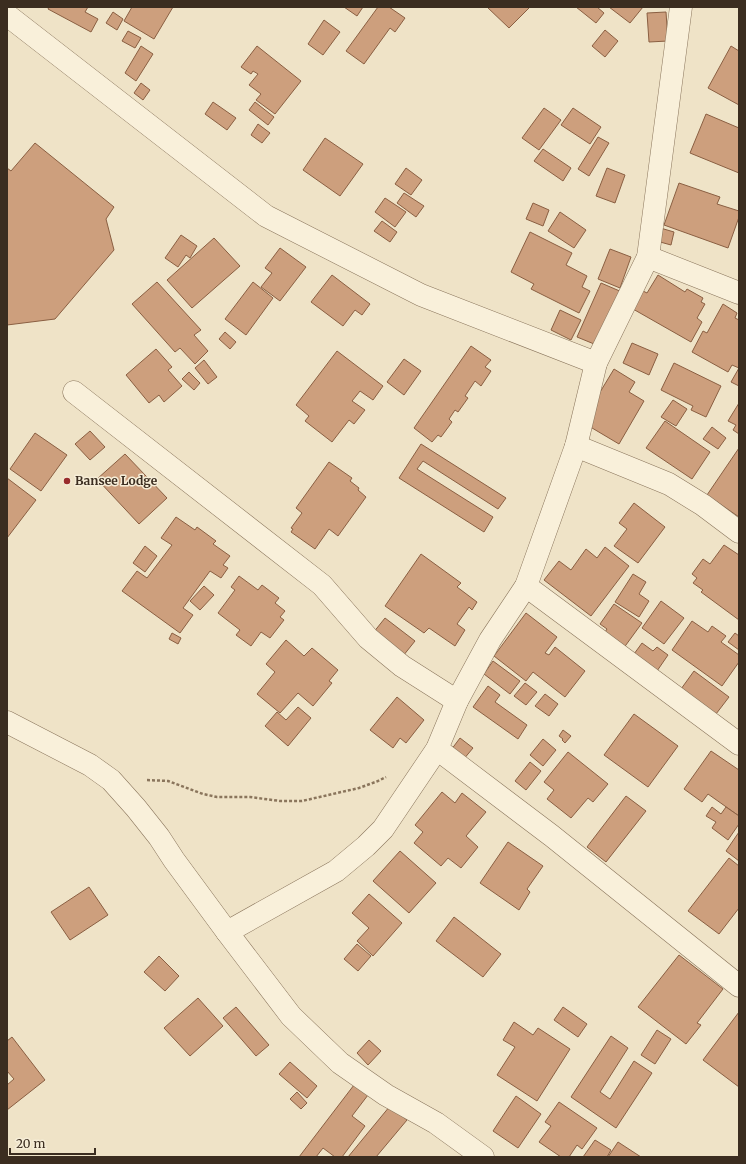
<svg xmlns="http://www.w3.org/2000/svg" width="746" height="1164" viewBox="0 0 746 1164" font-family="Merriweather,serif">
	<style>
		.building { fill: #cd9f7d; stroke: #8a5f42 }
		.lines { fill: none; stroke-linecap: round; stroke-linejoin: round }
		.street-casing { stroke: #8a755c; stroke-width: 23 }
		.path { stroke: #8a755c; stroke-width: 2.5; stroke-dasharray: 3 2; stroke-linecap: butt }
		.street { stroke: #f9f0da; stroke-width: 22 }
		.poi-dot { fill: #992c2c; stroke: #f6edd7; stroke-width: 1.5 }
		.labels { text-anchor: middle; stroke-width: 3; stroke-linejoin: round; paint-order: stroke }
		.poi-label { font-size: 12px; font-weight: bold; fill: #3b2d20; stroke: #f6edd7; text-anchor: start }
	</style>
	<rect width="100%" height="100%" fill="#efe3c7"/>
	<g class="building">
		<polygon points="49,7 88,7 85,12 98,19 91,32 48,9"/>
		<polygon points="132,7 173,7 154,39 124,21"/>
		<polygon points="344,7 363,7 357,16"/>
		<polygon points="378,7 389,7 405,18 395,32 390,28 364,64 346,51"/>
		<polygon points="487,7 530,7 509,28"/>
		<polygon points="576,7 597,7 604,13 596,23"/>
		<polygon points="609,7 643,7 630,23"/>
		<polygon points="113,12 123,19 117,30 106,23"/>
		<polygon points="666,12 668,41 649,42 647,13"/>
		<polygon points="324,20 340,32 323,55 308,44"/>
		<polygon points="605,30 618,41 605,57 592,46"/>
		<polygon points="128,31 141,38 135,48 122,41"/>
		<polygon points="141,46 153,54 136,81 125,73"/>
		<polygon points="257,46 301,81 275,114 256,100 261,94 249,85 258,74 253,71 251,74 241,67"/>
		<polygon points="731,46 739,51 739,105 708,88"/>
		<polygon points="141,83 150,90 143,100 134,93"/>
		<polygon points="213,102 236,118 227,130 205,114"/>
		<polygon points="255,102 274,117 268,125 249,110"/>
		<polygon points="544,108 561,120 539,150 522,138"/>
		<polygon points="573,108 601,127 590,144 561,125"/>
		<polygon points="706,114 739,128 739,173 690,153"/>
		<polygon points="258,124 270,133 262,143 251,135"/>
		<polygon points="598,137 609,143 589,176 578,169"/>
		<polygon points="325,138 363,164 340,196 303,170"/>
		<polygon points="35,143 114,207 106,219 114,250 55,319 7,325 7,168 11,171"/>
		<polygon points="543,149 571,168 563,181 534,161"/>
		<polygon points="406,168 422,180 411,195 395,184"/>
		<polygon points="607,168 625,175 615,203 596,196"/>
		<polygon points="679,183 720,197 717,204 739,211 739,217 728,248 664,225"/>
		<polygon points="404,193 424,206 416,217 397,203"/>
		<polygon points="385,198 406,212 395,227 375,212"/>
		<polygon points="533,203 549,210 543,226 526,219"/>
		<polygon points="560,212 586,230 574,248 548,231"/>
		<polygon points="382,221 397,232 390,242 374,231"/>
		<polygon points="657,227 674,232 671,245 653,240"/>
		<polygon points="530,232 572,253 566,265 587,276 582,287 590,291 579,313 531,289 534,284 511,272"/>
		<polygon points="181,235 197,246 190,258 186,255 178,267 165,258"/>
		<polygon points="214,238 240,266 192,308 167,280"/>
		<polygon points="280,248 306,267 280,301 261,287 272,273 265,268"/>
		<polygon points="610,249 631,257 620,288 598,279"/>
		<polygon points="332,275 370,304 362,315 355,310 343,326 311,302"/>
		<polygon points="658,275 685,292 687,289 703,298 701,302 705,304 697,318 702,322 691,342 633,309 643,291 647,293"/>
		<polygon points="157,282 201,330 194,335 208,351 195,364 180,348 175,352 132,304"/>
		<polygon points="253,282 273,298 246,335 225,319"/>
		<polygon points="601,283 622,292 599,346 577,337"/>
		<polygon points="723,304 737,313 735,318 739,320 739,386 731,382 739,368 732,365 728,372 692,352 703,331 707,333"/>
		<polygon points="560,310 581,320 571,340 551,330"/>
		<polygon points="225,332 236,342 230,349 219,339"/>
		<polygon points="632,343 658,354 649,375 623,363"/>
		<polygon points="471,346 491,360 485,367 491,371 481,386 475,381 465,396 468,398 458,412 455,410 449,419 452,422 441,437 438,435 432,442 414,428"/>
		<polygon points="156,349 172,367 168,370 182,386 164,402 159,395 149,403 126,375"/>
		<polygon points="337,351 383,386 373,400 360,391 352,401 365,410 354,424 349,420 332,442 305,421 309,416 296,405"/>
		<polygon points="404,359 421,371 404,395 387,382"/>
		<polygon points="204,360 217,377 208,384 195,368"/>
		<polygon points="674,363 721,386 706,417 691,410 693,406 661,390"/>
		<polygon points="614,369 635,382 629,392 644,401 619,444 582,422"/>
		<polygon points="189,372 200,383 194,390 182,379"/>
		<polygon points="673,400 687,409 676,426 661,417"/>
		<polygon points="739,403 739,434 733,430 736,425 728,421"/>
		<polygon points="665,421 710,452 692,479 646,448"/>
		<polygon points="712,427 726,438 718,449 703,439"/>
		<polygon points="90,431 105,447 90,460 75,444"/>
		<polygon points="35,433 67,455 41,491 10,469"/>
		<polygon points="421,444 506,498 498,509 423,461 417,469 493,517 484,532 399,478"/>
		<polygon points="739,448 739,517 707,495"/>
		<polygon points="125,454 167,498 139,524 97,479"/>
		<polygon points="329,462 352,478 350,481 359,488 358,490 366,497 338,536 329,529 315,549 291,532 293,529 291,528 302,513 296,508"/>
		<polygon points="7,478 36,500 7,538"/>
		<polygon points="634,503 665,527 638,563 614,546 627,529 619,523"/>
		<polygon points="176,517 195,530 197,527 216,541 213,544 230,556 223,565 228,568 221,578 210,571 183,608 193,615 180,633 122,591 137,571 147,578 172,545 161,538"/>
		<polygon points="724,545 739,555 739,620 701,592 703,590 693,583 697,578 692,574 703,559 710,564"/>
		<polygon points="145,546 157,556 145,572 133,563"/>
		<polygon points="605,547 629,566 591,616 544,580 559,561 571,570 586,549 597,558"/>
		<polygon points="421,554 461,583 457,587 477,602 472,610 469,607 457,624 465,630 455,646 429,628 424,633 385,606"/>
		<polygon points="633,574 646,582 639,594 649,601 639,617 615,602"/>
		<polygon points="239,576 258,590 262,585 279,598 275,603 285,611 280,617 284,620 270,638 261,632 251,646 236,635 240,630 218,613 235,590 231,587"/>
		<polygon points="204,586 214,595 200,610 190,601"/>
		<polygon points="661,601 684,618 664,644 642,628"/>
		<polygon points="614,604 642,623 623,649 603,635 607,629 600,624"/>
		<polygon points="526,613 557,637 545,653 549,655 555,647 585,671 565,697 533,672 526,681 494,656"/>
		<polygon points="385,618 415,641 403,656 373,633"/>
		<polygon points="692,621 708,632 712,626 726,636 721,642 739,655 739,662 722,686 672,650"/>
		<polygon points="172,633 181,638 178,644 169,639"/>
		<polygon points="735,633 739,636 739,650 728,642"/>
		<polygon points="286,640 304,656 312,648 338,670 329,681 332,683 313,706 298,693 280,713 257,694 275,672 266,664"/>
		<polygon points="642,643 653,651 657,647 668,655 657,671 634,654"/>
		<polygon points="493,661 520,681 510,694 484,674"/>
		<polygon points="694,671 729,697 716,714 681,689"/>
		<polygon points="525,683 537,692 526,705 514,696"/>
		<polygon points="488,686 500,695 495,702 527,725 518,739 473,707"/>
		<polygon points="545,694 558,704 549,716 535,706"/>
		<polygon points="397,697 424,720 406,743 400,738 393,748 370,730"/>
		<polygon points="298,707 311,718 288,746 265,726 277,712 286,720"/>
		<polygon points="634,714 678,746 648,787 604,755"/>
		<polygon points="563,730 571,736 565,743 562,740 563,739 559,736"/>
		<polygon points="460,738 473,748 463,760 451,750"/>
		<polygon points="543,739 556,750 543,766 530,755"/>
		<polygon points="711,751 739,770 739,816 708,794 702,802 684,789"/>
		<polygon points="568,752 608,784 593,802 588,798 571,818 547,799 554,790 544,782"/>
		<polygon points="530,762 541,771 526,790 515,781"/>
		<polygon points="442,792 455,803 462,793 486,812 466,836 478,847 461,868 448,858 441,866 414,843 423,832 415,825"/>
		<polygon points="626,796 646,811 606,862 587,847"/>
		<polygon points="712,807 721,814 726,807 739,816 739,824 728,840 712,828 716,822 706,816"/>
		<polygon points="739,832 739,861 726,851"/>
		<polygon points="508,842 543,866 527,889 530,892 519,910 480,883"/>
		<polygon points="400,851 436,883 409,913 373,881"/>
		<polygon points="729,858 739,866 739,908 719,934 688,911"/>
		<polygon points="89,887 108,915 70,940 51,912"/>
		<polygon points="369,894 402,923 373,956 357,941 369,928 352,913"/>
		<polygon points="454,917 501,954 483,977 436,941"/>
		<polygon points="357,944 371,956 358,971 344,959"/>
		<polygon points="679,955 723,989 697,1023 701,1025 686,1044 638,1007"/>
		<polygon points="159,956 179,976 165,991 144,972"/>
		<polygon points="198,998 223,1026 190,1056 164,1028"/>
		<polygon points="236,1007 269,1045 256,1056 223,1018"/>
		<polygon points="563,1007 587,1024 578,1037 554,1020"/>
		<polygon points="739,1012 739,1087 703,1060"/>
		<polygon points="514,1022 533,1035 538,1028 570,1049 537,1101 497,1075 515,1047 503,1040"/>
		<polygon points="657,1030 671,1039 655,1064 641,1055"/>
		<polygon points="611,1036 628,1048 600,1092 610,1099 634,1061 652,1073 616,1128 571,1097"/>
		<polygon points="12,1037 45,1080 7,1110 7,1085 14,1079 7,1071 7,1041"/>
		<polygon points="369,1040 381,1051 368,1065 357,1053"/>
		<polygon points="290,1062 317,1086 307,1098 279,1074"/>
		<polygon points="354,1085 368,1095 352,1116 365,1126 342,1157 335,1157 323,1148 316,1157 299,1157"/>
		<polygon points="297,1092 307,1103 301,1109 290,1099"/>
		<polygon points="516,1096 541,1114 518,1148 493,1131"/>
		<polygon points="559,1102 597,1128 582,1149 577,1145 569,1157 561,1157 539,1142 551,1126 545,1122"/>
		<polygon points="390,1106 407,1120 376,1157 348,1157"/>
		<polygon points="595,1140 611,1150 607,1157 583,1157"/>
		<polygon points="618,1142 641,1157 608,1157"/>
	</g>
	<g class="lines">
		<defs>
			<g id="street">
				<polyline points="7,15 266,216 421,295 596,363"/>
				<polyline points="648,257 739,293"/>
				<polyline points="74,392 322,585 368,638 402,666 457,701"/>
				<polyline points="576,446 669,484 703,505 739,532"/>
				<polyline points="526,586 739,744"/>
				<polyline points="7,722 90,765 111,780 136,808 159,837 174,860 227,932 291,1016 340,1063 386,1095 436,1123 483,1157"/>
				<polyline points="437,749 552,836 739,986"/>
				<polyline points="227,932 336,871 366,846 383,829 437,749 457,701 490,640 526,586 576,446 596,363 648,257 681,7"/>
			</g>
		</defs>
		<use href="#street" class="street-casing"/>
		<polyline class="path" points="147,780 168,781 203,794 217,797 250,797 280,801 302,801 359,788 378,781 386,777"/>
		<use href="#street" class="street"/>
	</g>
	<circle class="poi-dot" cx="67" cy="481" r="4"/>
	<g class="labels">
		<g class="poi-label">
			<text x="75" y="485">Bansee Lodge</text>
		</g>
	</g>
	<rect width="746" height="1164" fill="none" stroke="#3b2d20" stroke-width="16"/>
	<path d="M10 1148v6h85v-6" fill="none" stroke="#3b2d20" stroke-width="2"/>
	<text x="16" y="1148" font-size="12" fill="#3b2d20" stroke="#f6edd7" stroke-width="3" paint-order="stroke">20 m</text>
</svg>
